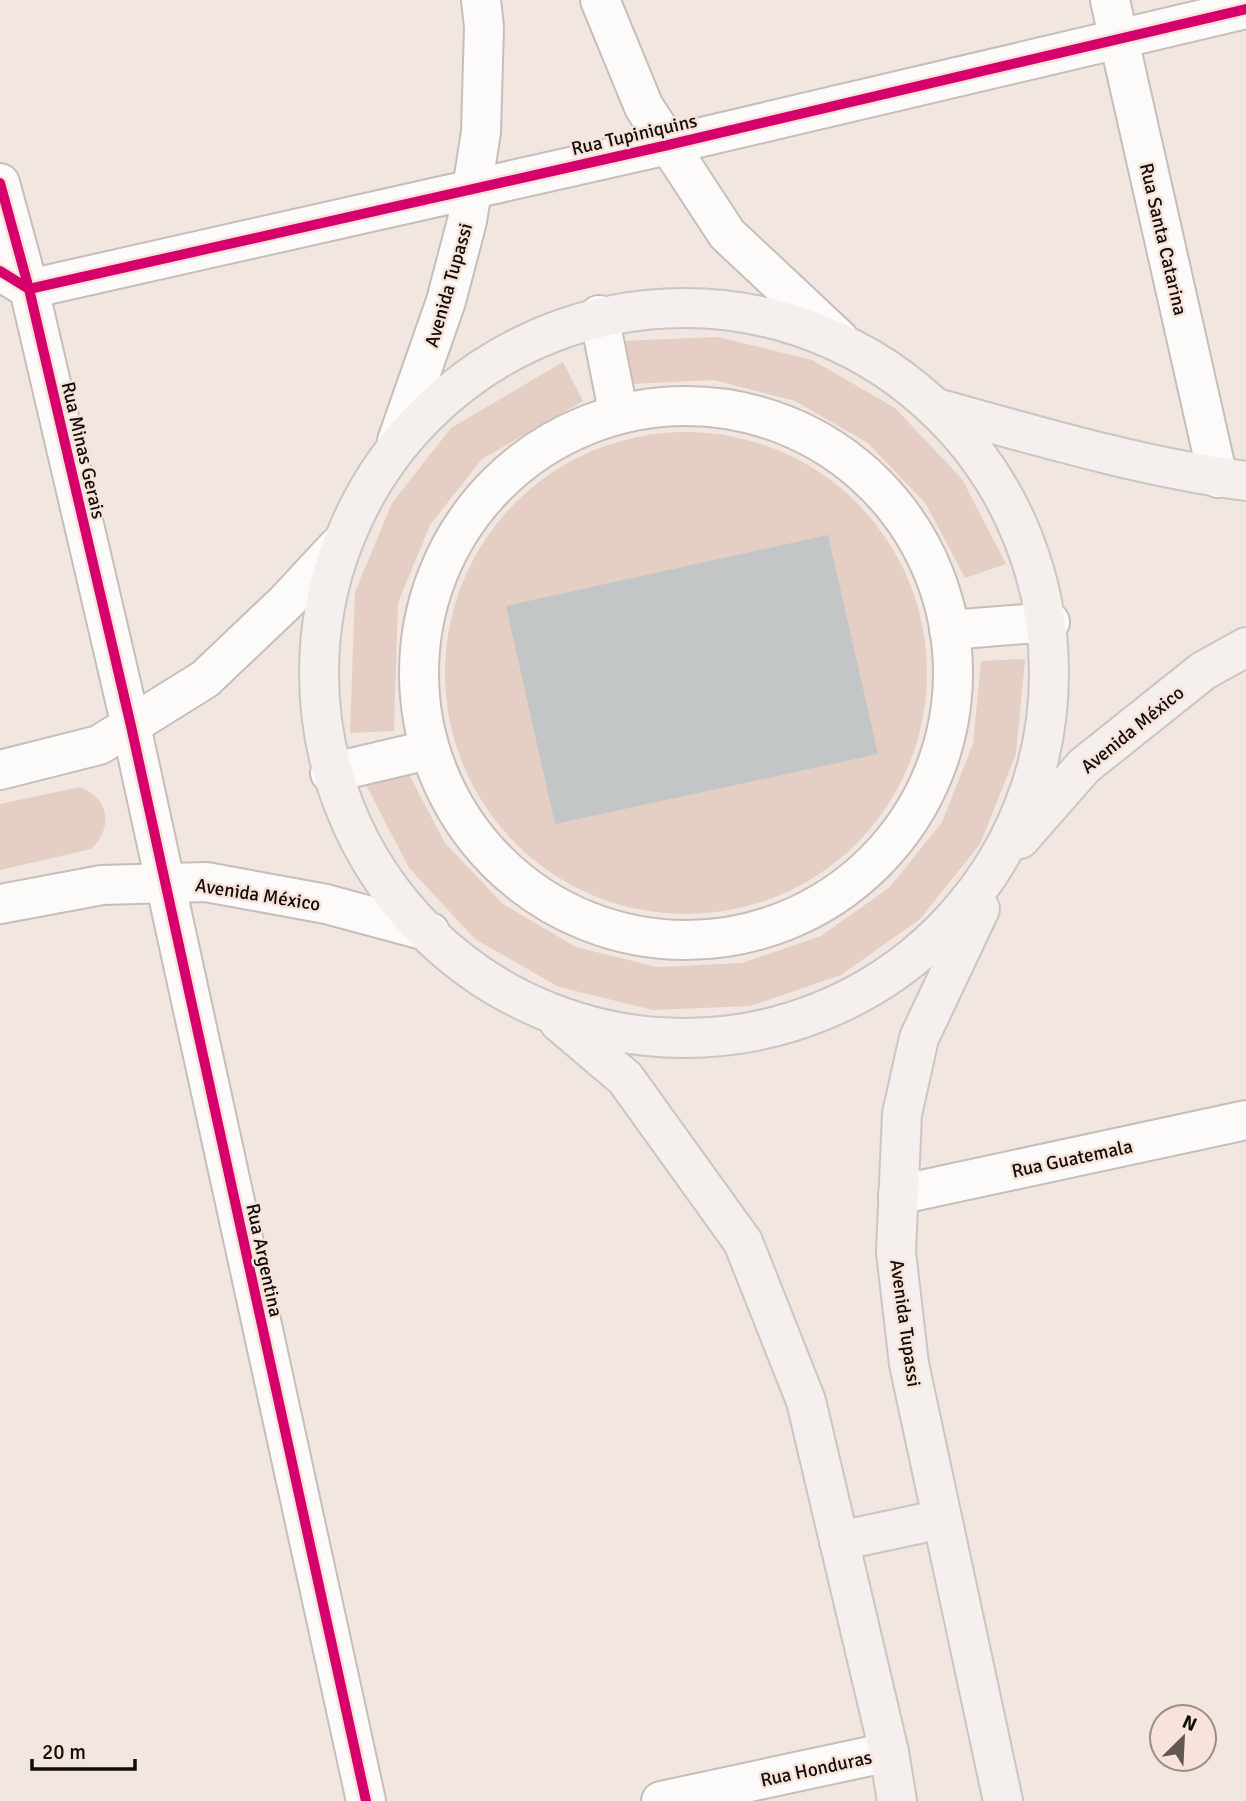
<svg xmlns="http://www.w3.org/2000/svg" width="1246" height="1801" viewBox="0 0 1246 1801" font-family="Signika,sans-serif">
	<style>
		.green { fill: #e5cec3 }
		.building { fill: #c2c6c6 }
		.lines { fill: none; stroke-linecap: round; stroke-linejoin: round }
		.minor-casing { stroke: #c6beba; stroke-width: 42 }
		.major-casing { stroke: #cbc6c3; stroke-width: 42 }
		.minor { stroke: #fdfbfa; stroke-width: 38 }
		.major { stroke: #f5efed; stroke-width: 38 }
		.cycleway-casing { stroke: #f7e3da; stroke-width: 15 }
		.cycleway { stroke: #d6006c; stroke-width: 10 }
		.labels { text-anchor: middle; stroke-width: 5; stroke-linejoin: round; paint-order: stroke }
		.street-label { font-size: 19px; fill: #120c09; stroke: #f7e3da }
	</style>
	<rect width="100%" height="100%" fill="#f1e6e0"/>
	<g class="green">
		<polygon points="718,337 812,360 895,408 962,479 1006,564 965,578 926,504 868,443 795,401 714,380 630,384 621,341"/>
		<polygon points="563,362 583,401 482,459 430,525 398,603 394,731 350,733 355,592 392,503 451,428"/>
		<circle cx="686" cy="673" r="241"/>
		<polygon points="1025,659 1016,754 980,844 920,919 841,975 750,1006 653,1010 559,987 475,939 409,868 365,783 406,769 445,843 503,904 576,947 657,967 742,963 821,936 890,887 942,822 973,744 981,661"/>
		<path d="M80,787C109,798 114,827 91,849L0,870V804Z"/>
	</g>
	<polygon class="building" points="828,535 878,754 555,824 506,606"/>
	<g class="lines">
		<defs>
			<g id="minor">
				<polyline points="600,0 644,107 727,234 839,339"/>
				<polyline points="1110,0 1218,478"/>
				<polyline points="0,183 29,289 131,726 366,1801"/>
				<polyline points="6,275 29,289 668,145 1246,9"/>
				<polyline points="599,315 618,411"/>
				<circle cx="686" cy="673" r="267"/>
				<polyline points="397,441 446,301 467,221 481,132 484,27 481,0"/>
				<polyline points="949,630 1050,622"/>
				<polyline points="0,770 99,745 205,679 286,602 338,546"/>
				<polyline points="330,773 428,750"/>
				<polyline points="0,904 102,885 206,882 326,904 430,932"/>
				<polyline points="898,1195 1246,1120"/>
				<polyline points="661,1801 889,1752"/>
			</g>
			<g id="major">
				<circle cx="684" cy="673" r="365"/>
				<path d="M940,409C1041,437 1142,467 1246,481"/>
				<polyline points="1020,839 1084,766 1203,671 1246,647"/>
				<polyline points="980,909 919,1038 902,1114 896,1252 909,1364 1003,1801"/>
				<polyline points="559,1022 625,1078 743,1242 806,1401 889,1752 897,1801"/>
				<polyline points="839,1541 942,1519"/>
			</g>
		</defs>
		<use href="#minor" class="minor-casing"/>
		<use href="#major" class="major-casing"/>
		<use href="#minor" class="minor"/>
		<use href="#major" class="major"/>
		<defs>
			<g id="cycleway">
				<polyline points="0,183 29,289 131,726 366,1801"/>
				<polyline points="0,271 29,289 668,145 1246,9"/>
			</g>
		</defs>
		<use href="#cycleway" class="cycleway-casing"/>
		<use href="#cycleway" class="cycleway"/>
	</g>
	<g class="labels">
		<g class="street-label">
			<text transform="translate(634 134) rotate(-13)" y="7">Rua Tupiniquins</text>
			<text transform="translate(1164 239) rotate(77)" y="7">Rua Santa Catarina</text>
			<text transform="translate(448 285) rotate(-74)" y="7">Avenida Tupassi</text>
			<text transform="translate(84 450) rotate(77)" y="7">Rua Minas Gerais</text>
			<text transform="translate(1132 729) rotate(-39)" y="7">Avenida México</text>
			<text transform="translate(258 894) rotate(9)" y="7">Avenida México</text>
			<text transform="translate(1072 1158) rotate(-12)" y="7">Rua Guatemala</text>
			<text transform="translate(265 1260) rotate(78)" y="7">Rua Argentina</text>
			<text transform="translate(906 1323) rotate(82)" y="7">Avenida Tupassi</text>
			<text transform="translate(816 1768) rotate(-12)" y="7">Rua Honduras</text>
		</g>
	</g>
	<g transform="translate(1183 1738) rotate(24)"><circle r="33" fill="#f7e3da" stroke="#9b8d86" stroke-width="2"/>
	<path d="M0-5L12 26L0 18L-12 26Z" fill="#605854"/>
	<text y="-10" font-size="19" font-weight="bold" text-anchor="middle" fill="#120c09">N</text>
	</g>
	<path d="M32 1759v10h103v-10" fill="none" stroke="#120c09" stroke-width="3.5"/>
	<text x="42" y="1759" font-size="21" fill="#120c09" stroke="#f7e3da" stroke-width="5" paint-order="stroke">20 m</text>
</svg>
